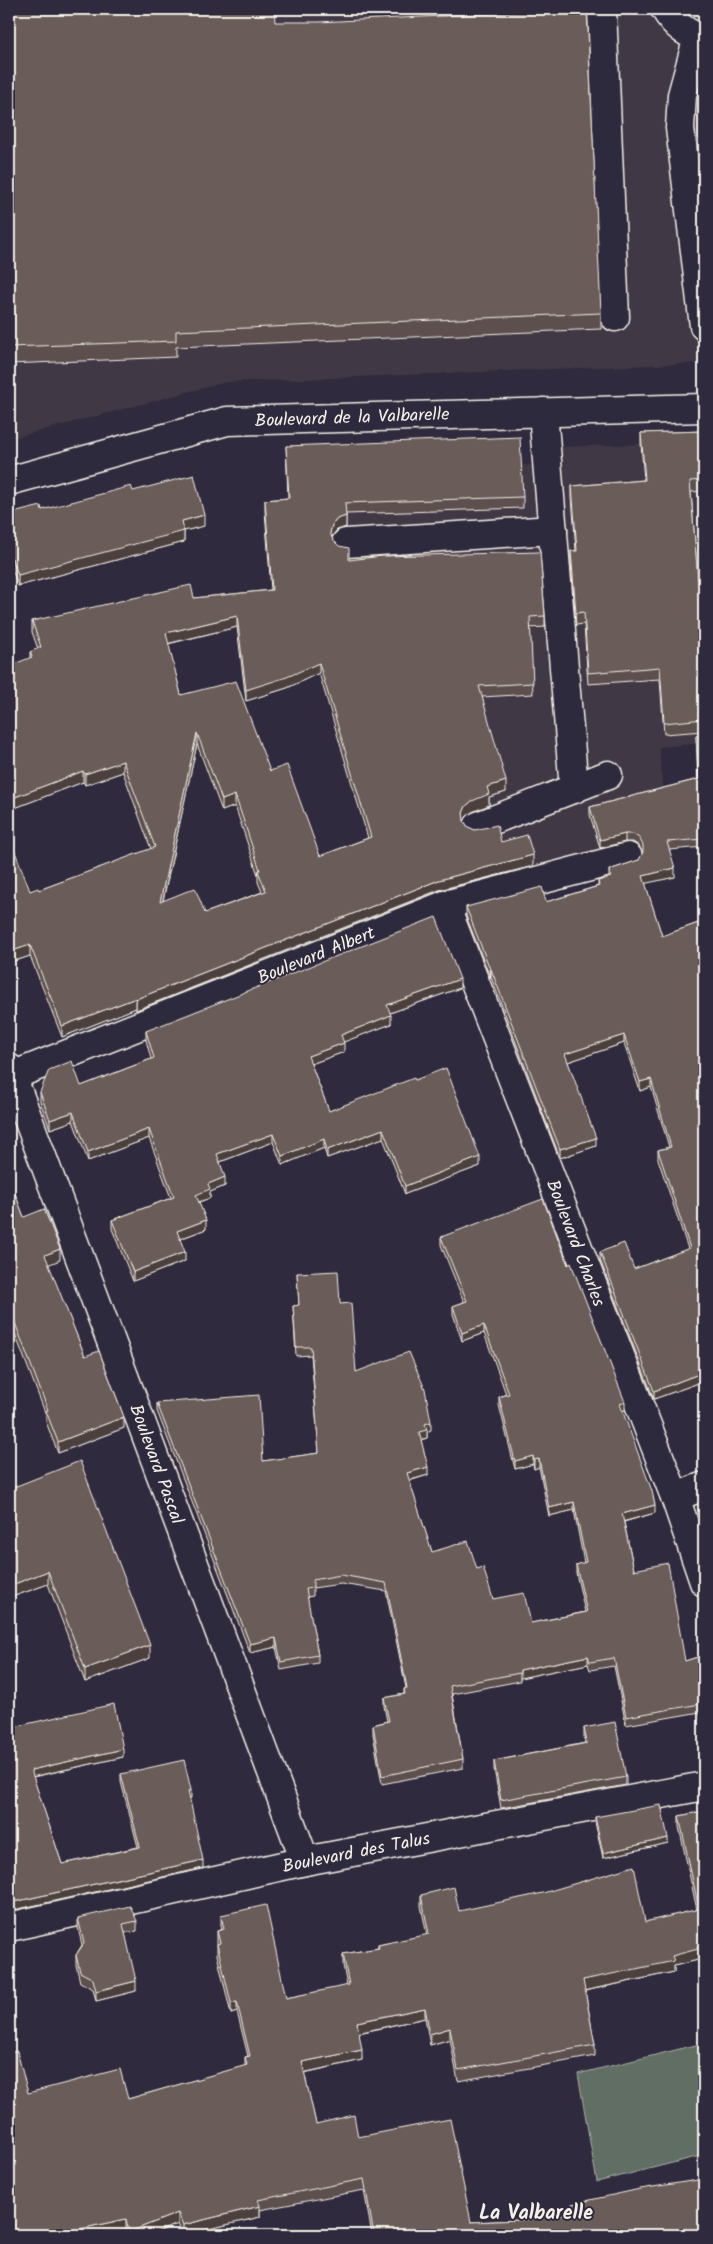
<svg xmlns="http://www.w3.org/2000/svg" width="713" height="2244" viewBox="0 0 713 2244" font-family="Kalam,sans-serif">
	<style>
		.built { fill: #413945 }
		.green { fill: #616e63; stroke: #aab0a6 }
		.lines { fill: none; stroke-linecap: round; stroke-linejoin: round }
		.minor-casing { stroke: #f4f1e8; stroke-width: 31 }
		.minor { stroke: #2f2a3d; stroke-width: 28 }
		.wall { fill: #5c4f4d; stroke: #f4f1e8; fill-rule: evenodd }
		.shaded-wall { fill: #4b403e; stroke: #f4f1e8 }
		.building { fill: #6b5c59; stroke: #f4f1e8; fill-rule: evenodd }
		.labels { text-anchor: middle; stroke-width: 4; stroke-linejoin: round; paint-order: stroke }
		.street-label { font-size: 18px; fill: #f4f1e8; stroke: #2f2a3d }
		.quarter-label { font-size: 20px; font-weight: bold; fill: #f4f1e8; stroke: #2f2a3d }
	</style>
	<rect width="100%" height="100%" fill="#2f2a3d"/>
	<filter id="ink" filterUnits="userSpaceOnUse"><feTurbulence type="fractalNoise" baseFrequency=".02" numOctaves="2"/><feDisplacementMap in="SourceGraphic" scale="10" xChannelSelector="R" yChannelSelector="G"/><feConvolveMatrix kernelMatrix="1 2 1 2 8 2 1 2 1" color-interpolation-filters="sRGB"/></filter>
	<g filter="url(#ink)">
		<g class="built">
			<polygon points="9,9 704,9 704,363 226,382 9,439"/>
			<polygon points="704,442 704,743 659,747 667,828 390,913 343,754 304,456 548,466 558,447"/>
		</g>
		<polygon class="green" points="704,2043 704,2155 597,2182 578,2074"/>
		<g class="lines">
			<defs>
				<g id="minor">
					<polyline points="602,9 615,317"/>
					<path d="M665,9C674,24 686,35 704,38"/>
					<polyline points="698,37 682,95 680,128 704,326"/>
					<polyline points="543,412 574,789"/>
					<polyline points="9,481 227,421 704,408"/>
					<polyline points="346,543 553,530"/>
					<polyline points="478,826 608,775"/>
					<polyline points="445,905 675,1497 704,1582"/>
					<polyline points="9,1068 305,1861"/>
					<polyline points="12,1076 445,905 628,857"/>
					<polyline points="675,1497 704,1486"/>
					<polyline points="9,1927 305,1861 704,1786"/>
				</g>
			</defs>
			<use href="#minor" class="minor-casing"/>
			<use href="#minor" class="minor"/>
		</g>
		<g class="wall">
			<polygon points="9,9 275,22 601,313 601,329 176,347 176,357 9,364"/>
			<polygon points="704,431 704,491 691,492 698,580 704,580 704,731 664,734 660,679 588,684 584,624 576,625 571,562 571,551 576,551 572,497 572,486 644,480 641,444 641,433"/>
			<path d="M286,446L523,497V508L346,514V527L337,530L332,536V537L333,540L349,560L545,616V627L530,628L533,694L482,697L506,792L489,797V805L472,812L466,817L464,821L468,827L501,842L533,866L439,890L136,1010V1008L62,1037L30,956L9,963L30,891L39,890L151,849L123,772L85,785L83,782L12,809V816L9,817L30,657V652L38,649L32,632V621L194,598L271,590L265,511V500L288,498ZM237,627L246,701L287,688L319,673L368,838L320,856L270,771L181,695L168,644ZM197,744L222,811L235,806L258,875V882L262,892L205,913L163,901Z"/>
			<polygon points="133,491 204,526 184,531 184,542 18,586 12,569 9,514 42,510"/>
			<polygon points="696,736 704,736 704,847 669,850 675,877 645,883 662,936 704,921 704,1381 654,1399 600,1260 600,1252 634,1269 688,1249 658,1159 658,1150 669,1147 651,1087 640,1091 624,1043 568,1062 596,1146 560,1158 491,977 490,977 466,916 466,907 546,902 598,886 598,881 609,878 609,870 639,860 643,853 639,846 633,842 625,842 600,848 590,815 590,807 698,779"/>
			<polygon points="460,988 390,1013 391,1024 343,1042 344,1052 311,1064 329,1111 415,1080 480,1166 405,1194 383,1138 327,1158 324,1148 282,1165 273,1142 220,1162 225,1186 210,1192 210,1198 199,1202 206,1229 180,1239 185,1261 133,1281 112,1229 112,1220 171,1198 149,1138 88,1161 73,1121 50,1129 40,1101 40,1092 81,1086 151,1059 146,1040 146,1031"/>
			<polygon points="9,1178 24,1217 60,1260 48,1264 85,1356 124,1428 58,1453 46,1422 46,1415 9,1318"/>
			<polygon points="441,1237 625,1410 622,1411 655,1513 624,1522 634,1570 685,1661 704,1655 704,1737 700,1712 626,1725 614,1666 590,1670 588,1664 520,1678 520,1681 452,1694 463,1759 463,1768 382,1784 373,1734 373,1725 387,1721 384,1706 384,1698 404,1694 404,1689 406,1688 386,1591 341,1584 313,1588 313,1596 307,1597 318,1655 318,1663 281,1670 276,1647 250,1653 157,1411 157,1403 263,1461 319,1453 311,1355 296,1356 293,1306 299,1306 297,1273 340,1304 356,1372 431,1430 427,1432 427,1438 421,1440 428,1475 409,1481 432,1552 477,1569 493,1599 531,1623 585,1612 576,1573 576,1565 584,1563 574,1510 549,1516 539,1467 534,1469 533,1464 515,1469 499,1405 499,1397 506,1394 484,1333 462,1341 453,1314 453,1306 464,1302 441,1245"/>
			<polygon points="9,1489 150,1658 85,1682 48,1584 9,1598"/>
			<polygon points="9,1728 123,1757 33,1777 62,1864 138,1847 121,1782 121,1774 191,1798 189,1798 203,1868 9,1911"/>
			<polygon points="584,1728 626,1777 626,1785 501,1808 494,1769 494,1761 585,1743 584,1736"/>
			<polygon points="704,1811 704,1955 698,1957 698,1960 674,1966 674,1972 585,1991 595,2045 595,2056 458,2081 450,2039 430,2045 425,2018 359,2033 362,2060 304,2073 316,2124 358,2137 471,2222 520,2220 572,2214 572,2204 704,2179 704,2235 372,2235 364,2190 260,2210 260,2217 183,2235 178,2224 149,2235 127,2235 126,2230 28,2093 128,2099 245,2066 245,2057 248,2056 237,2012 231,2014 217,1955 217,1931 222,1930 221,1926 221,1915 286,1998 347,1986 343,1965 343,1954 378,1948 378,1945 427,1935 421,1906 421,1895 459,1911 645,1922 697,1910 679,1827 679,1816"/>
			<polygon points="595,1817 668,1843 603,1858 595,1822"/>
			<polygon points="78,1918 137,1921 137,1931 125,1933 136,1991 96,2001 93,1989 80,1982 76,1965 76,1955 82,1945 78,1928"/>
		</g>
		<g class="shaded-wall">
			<polygon points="204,515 204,526 184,531 184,542 18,586 18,575 182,521"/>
			<polygon points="346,516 346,527 337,530 332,536 330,543 330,533 332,525 337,519"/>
			<polygon points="12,558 12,569 9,570 9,560"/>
			<polygon points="237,616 237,627 166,644 166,633"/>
			<polygon points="319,663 319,673 287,688 246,701 246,690"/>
			<polygon points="197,733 197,744 160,913 160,902"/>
			<polygon points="123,761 123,772 85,785 85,774"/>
			<polygon points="83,771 83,782 12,809 12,816 9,817 9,806 10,799"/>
			<polygon points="506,781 506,792 489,797 489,805 472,812 466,817 463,824 463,813 466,806 487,787"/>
			<polygon points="235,795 235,806 222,811 222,800"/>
			<polygon points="625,834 625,842 600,848 600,840"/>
			<polygon points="533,855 533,866 439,890 136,1010 136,999 439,880"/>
			<polygon points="675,868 675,877 643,884 643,876"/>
			<polygon points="30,945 30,956 9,963 9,952"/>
			<rect x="490" y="969" width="1" height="8"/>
			<polygon points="460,979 460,988 387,1014 387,1005"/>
			<polygon points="136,998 136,1008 62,1037 62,1026"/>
			<polygon points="391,1015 391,1024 341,1043 341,1035"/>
			<polygon points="624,1035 624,1043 565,1063 565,1054"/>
			<polygon points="344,1043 344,1052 308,1065 308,1056"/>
			<polygon points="651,1079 651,1087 640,1091 640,1082"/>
			<polygon points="73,1112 73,1121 50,1129 50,1120"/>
			<polygon points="149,1129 149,1138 88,1161 88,1152"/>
			<polygon points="383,1129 383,1138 327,1158 327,1150"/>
			<polygon points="273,1134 273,1142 217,1163 217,1154"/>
			<polygon points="596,1138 596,1146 560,1158 560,1149"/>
			<polygon points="324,1139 324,1148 282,1165 282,1156"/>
			<polygon points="480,1157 480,1166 405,1194 405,1186"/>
			<polygon points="225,1177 225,1186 210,1192 210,1198 196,1203 196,1195 208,1184"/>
			<polygon points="206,1220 206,1229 177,1240 177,1231"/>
			<polygon points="60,1249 60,1260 45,1266 45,1255"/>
			<polygon points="185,1252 185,1261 133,1281 133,1272"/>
			<polygon points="484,1325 484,1333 462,1341 462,1333"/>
			<polygon points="704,1372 704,1381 654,1399 654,1391"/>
			<polygon points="625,1402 625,1410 620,1412 620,1404"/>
			<polygon points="124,1417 124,1428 58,1453 58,1442"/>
			<polygon points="431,1422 431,1430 427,1432 427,1438 419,1440 419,1432 425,1424"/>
			<polygon points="533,1456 533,1464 515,1469 515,1461"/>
			<polygon points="539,1459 539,1467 534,1469 534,1460"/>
			<polygon points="428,1467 428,1475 407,1481 407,1473"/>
			<polygon points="574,1502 574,1510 549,1516 549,1508"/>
			<polygon points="655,1505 655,1513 622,1522 622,1514"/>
			<polygon points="48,1571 48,1584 9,1598 9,1586"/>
			<polygon points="276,1638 276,1647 250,1653 250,1644"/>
			<polygon points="150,1645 150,1658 85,1682 85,1669"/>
			<polygon points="588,1656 588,1664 520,1678 520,1670"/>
			<polygon points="123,1749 123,1757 31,1777 31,1770"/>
			<polygon points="191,1790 191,1798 188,1799 188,1791"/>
			<polygon points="668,1838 668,1843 603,1858 603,1853"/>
			<polygon points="203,1860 203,1868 9,1911 9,1903"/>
			<polygon points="704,1944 704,1955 698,1957 698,1960 674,1966 674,1972 583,1991 583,1980 672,1956"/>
			<polygon points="136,1981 136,1991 96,2001 96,1991"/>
			<polygon points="237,2002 237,2012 231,2014 231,2003"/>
			<polygon points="425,2008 425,2018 357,2033 357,2022"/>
			<polygon points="450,2028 450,2039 430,2045 430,2034"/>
			<polygon points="362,2050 362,2060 302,2073 302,2062"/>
			<polygon points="260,2206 260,2217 183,2235 183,2225"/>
			<polygon points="178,2213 178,2224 149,2235 129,2235 129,2232"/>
			<polygon points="126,2219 126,2230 103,2235 52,2235"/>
		</g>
		<g class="building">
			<polygon points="9,9 274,9 275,22 318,22 587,9 601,313 176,331 176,341 9,347"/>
			<polygon points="704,431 704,480 690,481 698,580 704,580 704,719 664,723 660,667 588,673 584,612 576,613 571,551 577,551 572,486 645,480 641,433"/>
			<path d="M520,437L523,497L345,503L346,516L337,519L332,525L330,533L333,540L339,546L349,548V560L383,556L540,552L545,616L530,617L533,683L479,686L506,781L487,787L489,794L472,801L466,806L463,813L464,821L468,827L475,830L497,825L501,842L527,835L533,855L439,880L136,999V998L62,1026L30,945L9,952V836L30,891L38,888L39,890L155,847L123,761L85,774L83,771L10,799L12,805L9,806V666L32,657L30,652L41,647L32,621L191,585L194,598L272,590L265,500L289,498L286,446ZM237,616L246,690L287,677L319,663L371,837L320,856L287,765L270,771L236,681L181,695L166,633ZM197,733L222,800L235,795L260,870L258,871L266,891L205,913L195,888L160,902Z"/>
			<polygon points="194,475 204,515 182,521 184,531 18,575 12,558 9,560 9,514 41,506 42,510 131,486 133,491"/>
			<polygon points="696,736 704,736 704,839 667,842 675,868 643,876 662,936 704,921 704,1372 654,1391 600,1252 624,1243 634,1269 690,1248 658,1150 671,1147 651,1079 640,1082 624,1035 565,1054 596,1138 560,1149 491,969 490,969 466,907 542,887 546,902 599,886 598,881 611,877 609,870 639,860 643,852 643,845 639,838 633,834 625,834 600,840 590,807 699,779"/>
			<polygon points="436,917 460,979 387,1005 391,1015 341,1035 344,1043 308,1056 329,1111 414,1078 415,1080 446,1068 480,1157 405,1186 383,1129 327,1150 324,1139 282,1156 273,1134 217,1154 225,1177 208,1184 210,1189 196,1195 206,1220 177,1231 185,1252 133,1272 112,1220 174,1197 149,1129 88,1152 73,1112 50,1120 40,1092 49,1070 72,1061 81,1086 154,1058 146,1031"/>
			<polygon points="9,1178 24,1217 44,1209 60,1249 45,1255 85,1356 99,1351 124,1417 58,1442 46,1411 48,1410 9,1307"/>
			<polygon points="543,1199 568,1265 571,1263 625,1402 620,1404 652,1491 655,1505 622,1514 634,1570 668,1563 685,1661 704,1655 704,1728 700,1704 626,1717 614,1658 590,1662 588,1656 520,1670 520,1673 450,1686 463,1759 382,1776 373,1725 389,1721 384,1698 405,1694 404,1689 407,1688 386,1583 341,1575 313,1580 313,1588 306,1589 318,1655 281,1662 276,1638 250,1644 157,1403 259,1395 263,1461 319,1453 311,1347 296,1347 293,1306 299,1305 297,1273 338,1271 340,1304 351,1303 356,1372 409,1352 425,1389 431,1422 425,1424 427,1430 419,1432 428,1467 407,1473 432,1552 468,1541 477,1569 483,1567 493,1599 524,1593 531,1623 587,1612 576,1565 586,1562 574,1502 549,1508 539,1459 534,1460 533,1456 515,1461 499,1397 509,1394 484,1325 462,1333 453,1306 467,1301 441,1237"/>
			<polygon points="80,1461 150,1645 85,1669 48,1571 9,1586 9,1489"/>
			<polygon points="114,1704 123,1749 31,1770 62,1864 140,1847 121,1774 184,1760 191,1790 188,1791 203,1860 9,1903 9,1728"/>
			<polygon points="615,1722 626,1777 501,1800 494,1761 587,1743 584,1728"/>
			<polygon points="661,1805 668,1838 603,1853 595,1817"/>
			<polygon points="704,1811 704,1944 697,1946 698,1949 672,1956 674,1961 583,1980 595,2045 458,2070 450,2028 430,2034 425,2008 357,2022 362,2050 302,2062 316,2124 354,2115 358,2137 450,2119 471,2222 520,2220 573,2214 572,2204 640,2189 704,2179 704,2231 679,2235 672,2235 671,2231 637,2235 463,2235 462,2230 430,2235 374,2235 364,2179 258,2200 260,2206 183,2225 178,2213 129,2232 126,2219 52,2235 9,2235 9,2053 17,2051 28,2093 120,2069 128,2099 247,2065 245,2057 250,2056 237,2002 231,2003 217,1944 220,1943 217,1931 224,1929 221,1915 266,1905 286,1998 349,1985 343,1954 379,1948 378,1945 429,1934 421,1895 454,1887 459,1911 543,1893 634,1866 645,1922 699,1909 679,1816"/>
			<polygon points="130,1906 137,1921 123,1924 136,1981 96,1991 93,1979 80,1972 76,1955 84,1943 78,1918"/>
		</g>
	</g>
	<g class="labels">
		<g class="street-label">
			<text transform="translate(352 417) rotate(-2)" y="6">Boulevard de la Valbarelle</text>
			<text transform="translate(316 955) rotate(-22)" y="6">Boulevard Albert</text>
			<text transform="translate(576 1243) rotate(69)" y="6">Boulevard Charles</text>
			<text transform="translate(157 1464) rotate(70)" y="6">Boulevard Pascal</text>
			<text transform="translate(356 1852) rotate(-11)" y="6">Boulevard des Talus</text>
		</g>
		<g class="quarter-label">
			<text x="536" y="2219">La Valbarelle</text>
		</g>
	</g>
	<rect width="713" height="2244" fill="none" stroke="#2f2a3d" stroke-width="30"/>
	<rect x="15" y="15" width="683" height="2214" fill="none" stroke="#f4f1e8" stroke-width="2" filter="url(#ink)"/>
</svg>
